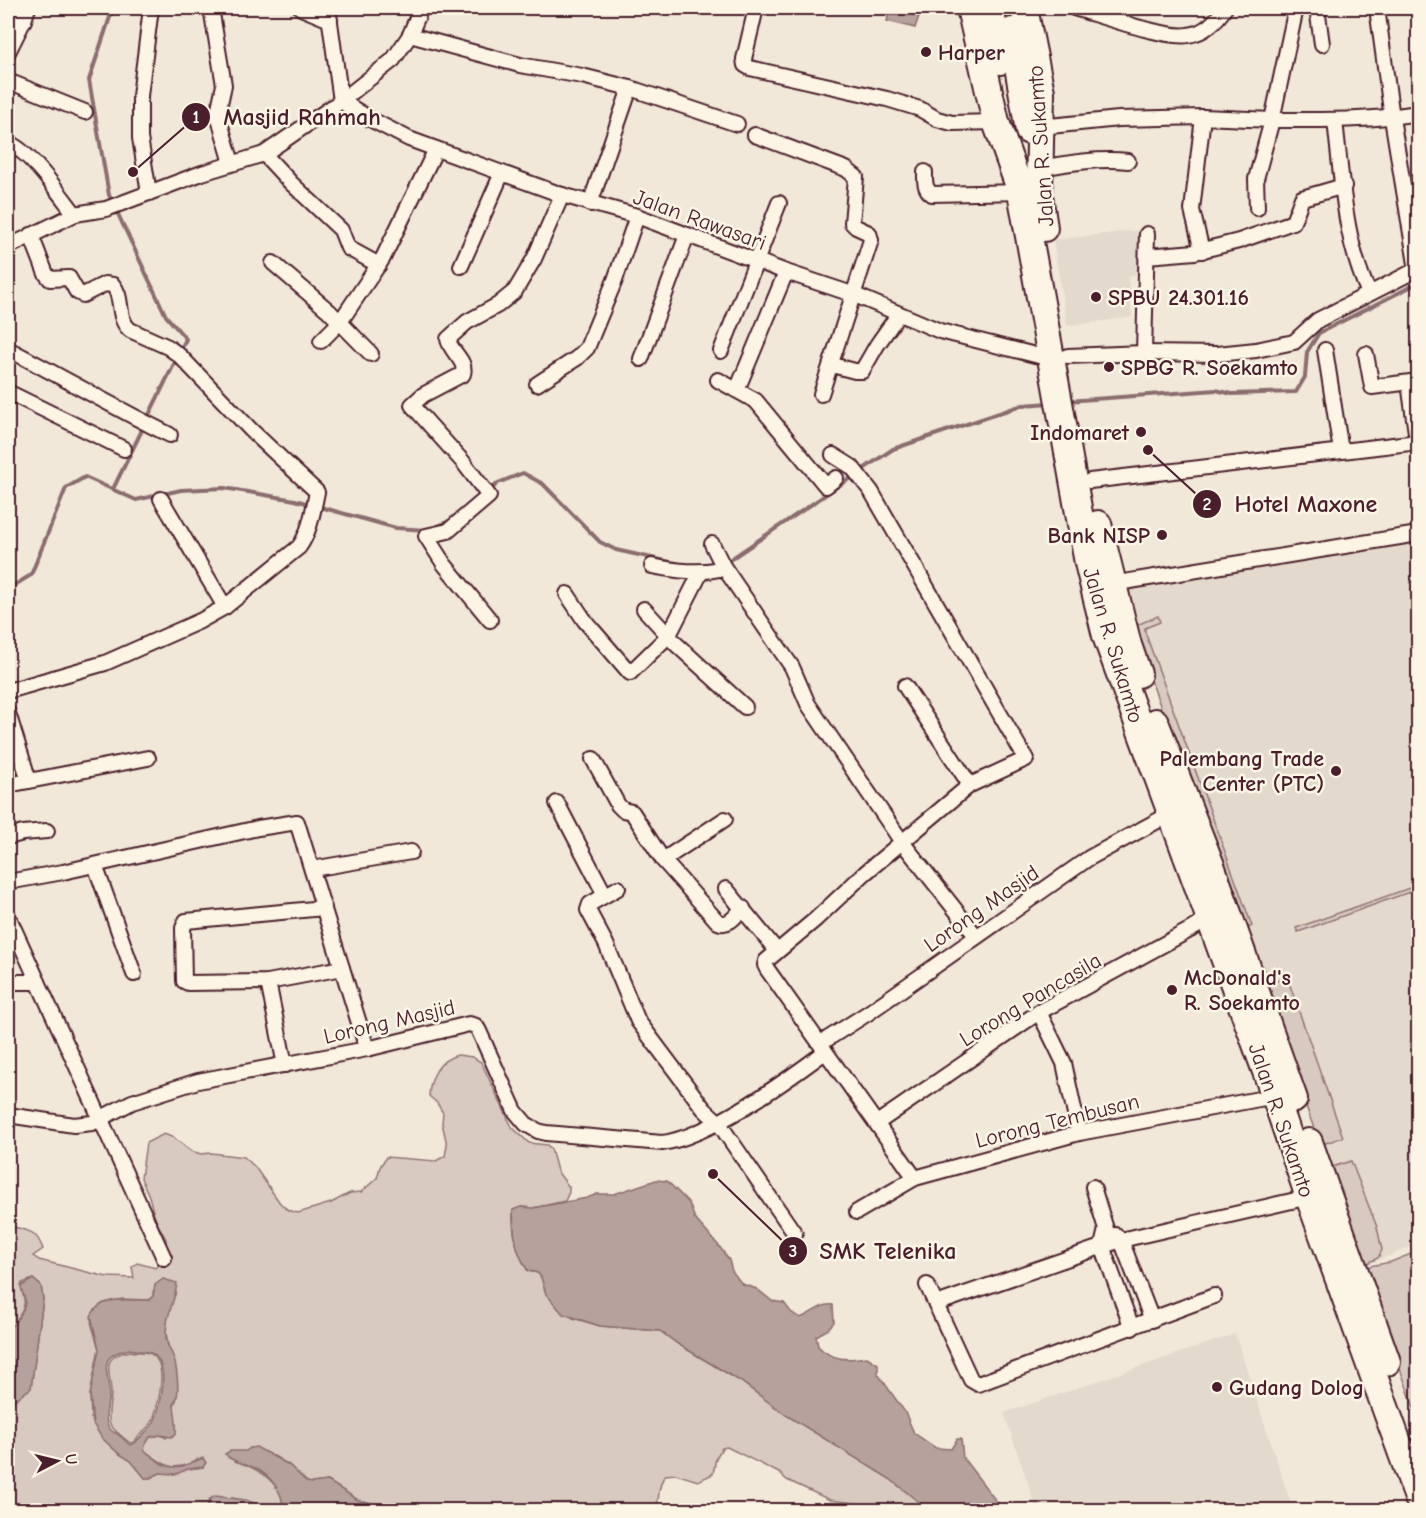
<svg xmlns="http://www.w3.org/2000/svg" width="1426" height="1518" viewBox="0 0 1426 1518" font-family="'Comic Neue',sans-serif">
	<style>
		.built { fill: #e4d9cd }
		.green { fill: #d8cac0; stroke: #917476; stroke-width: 1.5; fill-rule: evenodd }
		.water { fill: #b6a19c; stroke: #8b6d6f; stroke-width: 1.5; fill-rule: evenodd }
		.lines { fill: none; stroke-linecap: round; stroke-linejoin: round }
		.stream { stroke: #8b6d6f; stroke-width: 4 }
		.street-casing { stroke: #4a1f2b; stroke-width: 18 }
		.highway-casing { stroke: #4a1f2b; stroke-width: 30 }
		.street { stroke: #fcf5e5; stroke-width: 14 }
		.highway { stroke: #fcf5e5; stroke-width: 26 }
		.poi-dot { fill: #4a1f2b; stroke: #fcf5e5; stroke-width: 2 }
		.labels { text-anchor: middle; stroke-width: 5; stroke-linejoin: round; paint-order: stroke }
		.poi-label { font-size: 22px; font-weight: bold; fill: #4a1f2b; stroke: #fcf5e5; text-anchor: start }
		.street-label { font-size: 22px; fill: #4a1f2b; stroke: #fcf5e5 }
		.leader { fill: none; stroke: #4a1f2b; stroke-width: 2 }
		.callout-dot { fill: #4a1f2b; stroke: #fcf5e5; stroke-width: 2 }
		.mark-label { font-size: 18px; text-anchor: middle; font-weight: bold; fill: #fff }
		.callout-label { font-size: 24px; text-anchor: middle; font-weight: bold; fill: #4a1f2b; stroke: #fcf5e5; stroke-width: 5; stroke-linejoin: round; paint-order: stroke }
	</style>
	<rect width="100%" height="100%" fill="#f1e8da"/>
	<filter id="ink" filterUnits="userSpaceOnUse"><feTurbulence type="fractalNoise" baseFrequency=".0167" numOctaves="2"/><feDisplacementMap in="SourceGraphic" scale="12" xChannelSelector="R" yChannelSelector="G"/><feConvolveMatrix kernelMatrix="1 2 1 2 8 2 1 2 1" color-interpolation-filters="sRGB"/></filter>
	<g filter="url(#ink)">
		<g class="built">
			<polygon points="1139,230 1142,271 1128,278 1132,317 1067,326 1053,240"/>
			<polygon points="1418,542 1418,1244 1364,1266 1132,630 1120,585"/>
			<polygon points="1235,1334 1293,1510 1037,1510 1004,1413"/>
		</g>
		<g class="green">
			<polygon points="1158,616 1160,622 1145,628 1145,632 1252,926 1241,932 1142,655 1136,630 1139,624"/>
			<polygon points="1418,885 1418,889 1298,932 1296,928"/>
			<polygon points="1264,968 1271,983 1287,977 1343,1137 1320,1145 1257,971"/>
			<path d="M458,1055L472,1057L481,1062L512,1127L529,1143L547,1145L551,1149L557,1171L569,1187V1192L565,1201L533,1208L521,1207L513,1210C512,1232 516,1252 528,1271L538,1273L541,1277L546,1294L573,1318L600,1326L660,1331L678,1344L740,1381L786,1415L890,1479L929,1510H872L863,1504L830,1500L787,1480L779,1473L727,1447L722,1448L716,1458L713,1474L698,1481L676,1474L665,1475C656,1489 661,1498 655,1510H438L435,1508L377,1510L375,1504L358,1500L328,1481L312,1483L307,1482L289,1465L274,1456L241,1452L229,1458C253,1466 285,1482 283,1510H260L257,1504L233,1498L210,1499L206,1510H8V1400L13,1401L31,1388L43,1299L41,1286L33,1279L22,1283C20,1290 23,1292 24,1299C26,1310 15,1323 8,1330V1225C26,1232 35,1227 43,1249L33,1256L39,1260L107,1277L134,1278L132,1267L137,1263L156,1268L167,1257L166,1239L155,1219L149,1196L141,1178L146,1143L164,1134L174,1138L191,1151L201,1154L211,1153L244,1157L255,1167L280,1203L288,1210L298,1213L331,1203L350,1193L361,1192L377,1178L380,1167L386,1157L436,1161L445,1156L447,1145L442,1123L443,1113L437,1103L429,1096C430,1077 439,1059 458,1055ZM153,1291L176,1292L168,1312L166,1333L169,1350L174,1359L176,1371L177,1397L174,1407L176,1429L166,1438L161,1435L150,1437L145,1445L144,1450C162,1464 175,1475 197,1459L203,1467L188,1469L175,1474L160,1473L150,1478H145L132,1461L118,1453L102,1438L91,1418L90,1395L99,1349L91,1322L102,1304L122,1299L149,1300L153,1296Z"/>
			<polygon points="1351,1161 1377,1227 1382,1250 1378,1258 1363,1265 1329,1168"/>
			<polygon points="1418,1251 1418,1419 1364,1267 1391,1262"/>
			<path d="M130,1351C136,1353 142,1351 149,1353C170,1361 158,1405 153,1420C149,1428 139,1434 134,1442L130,1443C126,1440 111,1428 110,1424C107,1415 110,1404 111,1395C112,1372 97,1357 130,1351Z"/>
		</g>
		<g class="water">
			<polygon points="890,9 919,16 915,28 887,21"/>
			<path d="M656,1180L667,1181L689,1203L695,1219L719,1246L729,1260L732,1271L742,1284L757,1289L772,1301L784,1303L791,1312L800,1318C812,1314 821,1303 833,1305L834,1322L827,1330L816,1336L818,1346C832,1361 848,1360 867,1357L878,1364V1374L905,1412L914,1433L936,1448L951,1449L957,1439H961L963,1458L1003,1510H929L890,1479L786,1415L740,1381L678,1344L660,1331L600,1326L563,1314L546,1294L541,1277L538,1273L528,1271C514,1249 514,1235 513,1210L521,1207L533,1208L587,1198L597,1194H614Z"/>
			<path d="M33,1279L41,1286L43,1299L31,1388L13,1401L8,1400V1330C14,1324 26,1310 25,1300C24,1295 21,1291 21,1286Z"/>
			<path d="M163,1279L177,1283C175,1303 165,1315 166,1338C167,1347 172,1352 174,1359C177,1369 179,1387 177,1397C175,1405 174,1397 174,1406C175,1415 177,1424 176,1434L171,1437L160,1435L150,1437L145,1445L144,1450L162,1464L172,1467L183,1466L203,1458L206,1463L203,1467L188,1469L176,1474L160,1473L150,1478H145L131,1461L118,1453L102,1438L93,1424L90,1395L99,1349L91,1316C101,1294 130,1301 149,1300L153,1296L155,1285ZM130,1349C137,1352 146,1349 153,1354C170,1366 161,1405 154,1422C150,1430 140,1436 135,1443L130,1445C126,1442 124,1439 120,1436C118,1433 114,1433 112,1431C102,1423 108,1405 109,1395C110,1371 94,1356 130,1349Z"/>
			<path d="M256,1447L289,1465L307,1482L312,1483L328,1481L358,1500L375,1504L377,1510H283C284,1493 271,1476 255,1468C245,1464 234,1463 225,1454L230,1451H246L250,1448Z"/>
			<polygon points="215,1496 246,1500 257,1504 260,1510 206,1510 210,1499"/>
		</g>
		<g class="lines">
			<g class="stream">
				<polyline points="113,8 89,80 109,195 166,316 186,339 180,351"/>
				<polyline points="1067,401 1216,390 1232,394 1296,392 1305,377 1307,352 1319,333 1418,283"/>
				<polyline points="147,419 177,358"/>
				<polyline points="113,489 144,426"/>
				<polyline points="488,492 498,483 523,473 543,484 600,542 616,550 670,562"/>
				<polyline points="434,528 451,520"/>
				<polyline points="725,563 893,449 1023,405 1050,403"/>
				<polyline points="8,589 31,575 66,488 85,477 136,500 181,490 224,488 295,500 396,528 427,530"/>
			</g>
			<defs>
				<g id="street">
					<polyline points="211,8 224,85 219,108 219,119 232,163"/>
					<polyline points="301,8 330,20"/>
					<polyline points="328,8 341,101"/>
					<polyline points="756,8 744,59 745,65 750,68 887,99 920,109 937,119 952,123 996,122"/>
					<path d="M1074,8C1099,15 1166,39 1188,35C1205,33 1216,21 1225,8"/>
					<polyline points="1317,8 1322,44"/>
					<polyline points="1377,8 1392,118 1417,270"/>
					<polyline points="8,11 24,20"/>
					<polyline points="410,35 520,65 582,76 630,88 590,204"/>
					<polyline points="8,52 24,20 28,8"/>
					<polyline points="8,81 85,112"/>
					<polyline points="630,88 737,124"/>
					<polyline points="341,101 370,119 409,139 562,195 637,216 786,272 855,295 940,331 1051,359"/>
					<path d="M1335,121C1342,178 1344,241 1369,293"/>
					<polyline points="1040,127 1119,119 1203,117 1272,120 1296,8"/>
					<polyline points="755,135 846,169 856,177 852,223 856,227 869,233 871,240 821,394"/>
					<path d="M8,143C29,150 61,196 75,214"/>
					<polyline points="264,154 291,183 341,230 348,248 379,265"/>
					<path d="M1040,168C1069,163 1098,158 1128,161"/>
					<path d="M925,172C925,180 924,189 932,194L1021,192"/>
					<polyline points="149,193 140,138 140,96 151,8"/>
					<path d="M1257,208L1256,179L1272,120C1321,120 1370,121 1418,113"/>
					<polyline points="8,247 75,214 106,209 202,173 264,154 341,101 393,60 410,35 421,8"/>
					<polyline points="1202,251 1192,210 1203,117"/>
					<polyline points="1147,256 1195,252 1239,241 1293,222 1302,198 1344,186"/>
					<polyline points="273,263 329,311 371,354"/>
					<polyline points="461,266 502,173"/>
					<polyline points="321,341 340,322 383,258 436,149"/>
					<path d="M8,349C62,377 115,408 170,435"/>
					<polyline points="1325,350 1341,451"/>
					<polyline points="721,351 779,203"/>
					<polyline points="1144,353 1147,234"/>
					<polyline points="1366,354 1372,387 1418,381"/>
					<polyline points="1068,356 1144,353 1217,354 1256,350 1294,342 1318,320 1418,269"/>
					<polyline points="641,359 687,235"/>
					<polyline points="832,365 855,371 862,371 877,345 898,315"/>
					<polyline points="718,380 756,401 826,486 836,478"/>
					<polyline points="1409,383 1418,447"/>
					<polyline points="537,384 577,358 587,348 615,280 637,216"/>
					<polyline points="737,390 786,272"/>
					<polyline points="8,392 124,449"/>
					<polyline points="833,455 852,467 871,491 1026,759 970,785 865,873 816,919 766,961 765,965 767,969 915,1178"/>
					<polyline points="1090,481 1418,442"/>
					<polyline points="161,499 225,607"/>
					<polyline points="712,544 723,566 792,667 808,704 902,842 976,936"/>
					<path d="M652,566C677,571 699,574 724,568"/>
					<polyline points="1112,584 1418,534"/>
					<polyline points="567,594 585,621 630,673 669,635 701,572"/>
					<polyline points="644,609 676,644 745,707"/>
					<path d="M490,620L444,564L426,536L448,531L489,496L463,462L412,405L423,395L463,374C467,360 450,352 448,339L467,322L498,305L515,291L534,259L562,195"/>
					<polyline points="905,686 970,785"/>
					<path d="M8,691L105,663L200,621L225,607L299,547C310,532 313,511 317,492L252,431L180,356L168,347L130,330C116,318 124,298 113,285L105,284L83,295L77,292L69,278L50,279L46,274L31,235"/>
					<polyline points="8,713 29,781"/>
					<path d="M593,759L618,805L623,810L632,812L663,860L718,922C729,927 736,915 743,908"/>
					<polyline points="8,785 148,758"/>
					<polyline points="557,803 605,895"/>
					<polyline points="8,837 23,833 47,831"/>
					<polyline points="663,860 725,819"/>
					<polyline points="95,865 134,974"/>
					<polyline points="312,869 411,852"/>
					<polyline points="8,882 63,872 258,828 297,822 367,1049"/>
					<polyline points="618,888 590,904 588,910 606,944 638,1021 704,1109 718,1122 795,1234"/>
					<polyline points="726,889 777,951"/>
					<polyline points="324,908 186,921 183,928 184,981 188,983 268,982 342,968"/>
					<polyline points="8,916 164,1258"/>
					<polyline points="8,982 38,982"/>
					<polyline points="268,982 285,1065"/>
					<polyline points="1039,1012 1064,1063 1079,1133"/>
					<polyline points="821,1043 868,1013 1089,858 1170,814"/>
					<path d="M8,1115L74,1125L92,1123L132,1102L198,1081L367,1049L469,1024L476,1026L479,1031L515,1111L526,1124L538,1131L546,1133L662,1143C709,1137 786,1081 825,1052"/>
					<polyline points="877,1123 1039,1012 1210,919"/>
					<polyline points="1093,1187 1106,1229 1102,1246 1132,1328"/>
					<polyline points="857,1212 915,1178 1079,1133 1275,1096"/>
					<polyline points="1115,1235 1121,1240 1152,1320"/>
					<polyline points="927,1285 971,1380 978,1384 1214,1296"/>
					<polyline points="936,1304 1121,1240 1309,1197"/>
				</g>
				<g id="highway">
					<polyline points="970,8 996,122 1021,192 1088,563 1106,636 1275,1096 1309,1197 1418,1498"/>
					<polyline points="990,8 1000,61"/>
					<polyline points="1024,8 1041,92 1039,195 1044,228"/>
					<polyline points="1012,31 1029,131"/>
					<polyline points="1098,524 1128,645 1138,674"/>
					<polyline points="1155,722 1212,868 1294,1099"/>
					<polyline points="1309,1142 1387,1362"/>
				</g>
			</defs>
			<use href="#street" class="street-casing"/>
			<use href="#highway" class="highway-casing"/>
			<use href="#street" class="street"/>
			<use href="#highway" class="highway"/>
		</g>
	</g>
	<g class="poi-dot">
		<circle cx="926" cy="52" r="6"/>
		<circle cx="1096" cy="297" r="6"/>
		<circle cx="1109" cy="367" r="6"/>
		<circle cx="1141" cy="432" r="6"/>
		<circle cx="1162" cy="535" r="6"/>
		<circle cx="1336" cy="771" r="6"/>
		<circle cx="1172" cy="990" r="6"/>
		<circle cx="1217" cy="1387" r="6"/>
	</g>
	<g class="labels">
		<g class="poi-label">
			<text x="938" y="60">Harper</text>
			<text x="1108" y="305">SPBU 24.301.16</text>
			<text x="1121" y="375">SPBG R. Soekamto</text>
			<text x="1129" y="440" text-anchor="end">Indomaret</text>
			<text x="1150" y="543" text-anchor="end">Bank NISP</text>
			<text x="1324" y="766" text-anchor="end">Palembang Trade<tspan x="1324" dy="25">Center (PTC)</tspan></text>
			<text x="1184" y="985">McDonald's<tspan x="1184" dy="25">R. Soekamto</tspan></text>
			<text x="1229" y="1395">Gudang Dolog</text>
		</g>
		<g class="street-label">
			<text transform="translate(1040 146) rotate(-94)" y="8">Jalan R. Sukamto</text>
			<text transform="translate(700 219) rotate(20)" y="8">Jalan Rawasari</text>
			<text transform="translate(1114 645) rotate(73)" y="8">Jalan R. Sukamto</text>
			<text transform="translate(981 908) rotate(-35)" y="8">Lorong Masjid</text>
			<text transform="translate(1030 999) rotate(-31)" y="8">Lorong Pancasila</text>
			<text transform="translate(389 1021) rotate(-13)" y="8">Lorong Masjid</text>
			<text transform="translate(1057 1120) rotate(-14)" y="8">Lorong Tembusan</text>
			<text transform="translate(1282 1120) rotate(71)" y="8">Jalan R. Sukamto</text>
		</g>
	</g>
	<path class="leader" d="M133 172L196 117M1148 450L1207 504M713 1174L793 1251"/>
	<g class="callout-dot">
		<circle cx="133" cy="172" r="6"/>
		<circle cx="1148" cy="450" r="6"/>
		<circle cx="713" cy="1174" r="6"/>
		<circle cx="196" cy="117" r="15"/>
		<circle cx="1207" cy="504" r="15"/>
		<circle cx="793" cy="1251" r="15"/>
	</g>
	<g class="mark-label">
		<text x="196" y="123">1</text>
		<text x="1207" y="510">2</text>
		<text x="793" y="1257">3</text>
	</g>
	<g class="callout-label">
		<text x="302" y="125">Masjid Rahmah</text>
		<text x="1306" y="512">Hotel Maxone</text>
		<text x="888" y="1259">SMK Telenika</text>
	</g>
	<rect width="1426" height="1518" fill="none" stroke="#fcf5e5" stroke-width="30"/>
	<rect x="15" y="15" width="1396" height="1488" fill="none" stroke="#4a1f2b" stroke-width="2" filter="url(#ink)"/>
	<g transform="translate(57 1461) rotate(83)" stroke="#fcf5e5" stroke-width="4.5" paint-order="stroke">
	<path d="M0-4.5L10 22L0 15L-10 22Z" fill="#4a1f2b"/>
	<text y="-9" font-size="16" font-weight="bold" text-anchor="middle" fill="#4a1f2b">U</text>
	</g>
</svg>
